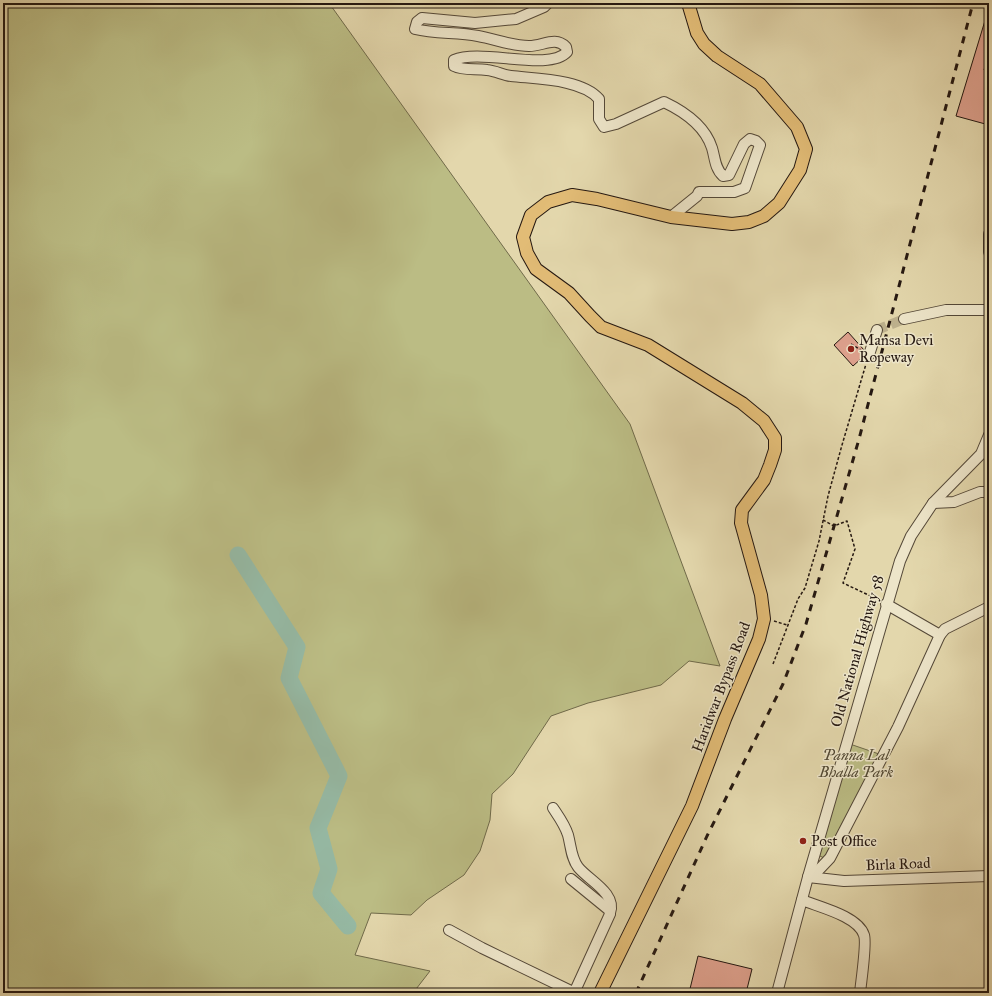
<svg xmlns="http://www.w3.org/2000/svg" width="992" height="996" viewBox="0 0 992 996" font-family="'IM FELL Great Primer',serif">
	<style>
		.green { fill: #bbbc84; stroke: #706a4a }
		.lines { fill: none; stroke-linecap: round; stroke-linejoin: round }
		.river { stroke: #96baa5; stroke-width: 17 }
		.building { fill: #dc9f8b; stroke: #251811 }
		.minor-tunnel { stroke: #bdb18d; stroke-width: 10; stroke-dasharray: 10 5; stroke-linecap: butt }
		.minor-casing { stroke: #544838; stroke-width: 12 }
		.major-casing { stroke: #251811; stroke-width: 14 }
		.path { stroke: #251811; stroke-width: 1.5; stroke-dasharray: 3 2; stroke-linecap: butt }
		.minor { stroke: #ede5c9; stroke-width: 10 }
		.major { stroke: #e2bc76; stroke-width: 12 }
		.rail { stroke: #251811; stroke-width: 3; stroke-dasharray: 7 7; stroke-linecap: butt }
		.poi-dot { fill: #8f2418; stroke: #ede5c9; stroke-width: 1.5 }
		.labels { text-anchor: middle; stroke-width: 3; stroke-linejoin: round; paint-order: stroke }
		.poi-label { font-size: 15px; fill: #251811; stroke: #ede5c9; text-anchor: start }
		.street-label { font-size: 15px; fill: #251811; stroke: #ede5c9 }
		.park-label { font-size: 15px; font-style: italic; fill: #524934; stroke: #ede5c9 }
	</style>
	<rect width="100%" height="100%" fill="#e3d7ac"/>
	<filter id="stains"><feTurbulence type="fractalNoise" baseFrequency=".005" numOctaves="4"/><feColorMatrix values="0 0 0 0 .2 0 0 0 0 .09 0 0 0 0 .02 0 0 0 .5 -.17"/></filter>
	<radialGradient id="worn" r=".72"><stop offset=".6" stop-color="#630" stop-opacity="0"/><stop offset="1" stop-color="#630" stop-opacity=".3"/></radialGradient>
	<g class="green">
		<polygon points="3,3 329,3 630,424 720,666 689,661 661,685 588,703 551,716 513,774 492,794 490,820 480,851 464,875 427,900 411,915 371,913 355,955 430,971 413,993 3,993"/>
		<polygon points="844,742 879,754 824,858 816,854"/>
	</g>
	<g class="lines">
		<polyline class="river" points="238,555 297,647 289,678 339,776 318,828 329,869 321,893 348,926"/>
	</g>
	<g class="building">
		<polygon points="987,14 989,14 989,52 984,70 989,71 989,125 956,116"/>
		<polygon points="848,332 864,350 863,357 853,366 834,345"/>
		<polygon points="698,956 752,969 746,993 689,993"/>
	</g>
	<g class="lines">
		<polyline class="minor-tunnel" points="877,330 904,319"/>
		<defs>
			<g id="minor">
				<path d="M548,3L544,7L516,19L475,23L422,18L417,22L415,29C435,34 457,32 478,36C495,39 512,46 529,46C543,46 555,36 566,47L567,52C549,72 481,48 454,60V66C464,71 476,68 487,70C496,71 503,75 511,76C537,79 582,79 599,99V119L604,127L616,124L664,102C683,111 705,126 712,148C715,158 715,169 723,176L729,175L744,144L750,139L756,141L760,145L745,188L734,192H699L697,196L671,217"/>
				<polyline points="989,234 989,252"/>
				<polyline points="904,319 946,310 989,310"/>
				<polyline points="869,355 877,330"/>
				<polyline points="933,503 954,502 980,492 989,492"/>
				<polyline points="886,604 940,635"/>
				<path d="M553,808C559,817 565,825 568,835C571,846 571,858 578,867C588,880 617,893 610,913"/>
				<polyline points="808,877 844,881 989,876"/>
				<polyline points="812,877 830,858 898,727 940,635 945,629 989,607"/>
				<polyline points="571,879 609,910 610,914 574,993"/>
				<path d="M802,900C819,907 858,916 864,935C867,943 861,982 860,993"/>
				<polyline points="449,930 482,948 575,993"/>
				<polyline points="777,993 808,877 900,561 911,536 933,503 981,454 989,435"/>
			</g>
			<polyline id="major" points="600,993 692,806 725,719 759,639 764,619 761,595 741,523 742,510 764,480 770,465 775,450 775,438 764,421 742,403 648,345 601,327 590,316 569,293 536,269 527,253 523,237 531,215 548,202 572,195 597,199 671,217 732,224 749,222 764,216 779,203 800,170 806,149 797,127 760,84 717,56 704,44 697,33 688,3"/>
		</defs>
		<use href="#minor" class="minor-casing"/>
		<use href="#major" class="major-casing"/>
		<g class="path">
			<polyline points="851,344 861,350"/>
			<polyline points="823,520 834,526 847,521 855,549 843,583 877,599"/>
			<polyline points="774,621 787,625"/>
			<polyline points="773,664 798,599 805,588 819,541 828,496 842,445 866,364"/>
		</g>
		<use href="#minor" class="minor"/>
		<use href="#major" class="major"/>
		<polyline class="rail" points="636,993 707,836 783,684 806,624 859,439 973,3"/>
	</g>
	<g class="poi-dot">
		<circle cx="851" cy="349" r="4"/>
		<circle cx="803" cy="841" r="4"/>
	</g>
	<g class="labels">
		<g class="poi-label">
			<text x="859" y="345">Mansa Devi<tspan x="859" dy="17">Ropeway</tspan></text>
			<text x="811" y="846">Post Office</text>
		</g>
		<g class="street-label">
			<text transform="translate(857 651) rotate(-74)" y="5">Old National Highway 58</text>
			<text transform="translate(721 687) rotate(-69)" y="5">Haridwar Bypass Road</text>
			<text transform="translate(898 864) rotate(-2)" y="5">Birla Road</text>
		</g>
		<g class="park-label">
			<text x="856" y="760">Panna Lal<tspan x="856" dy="17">Bhalla Park</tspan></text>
		</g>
	</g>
	<rect width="992" height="996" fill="none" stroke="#e3d7ac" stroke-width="16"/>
	<rect x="4" y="4" width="984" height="988" fill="none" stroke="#251811" stroke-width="2"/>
	<rect x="8" y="8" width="976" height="980" fill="none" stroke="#251811"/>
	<rect width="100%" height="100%" filter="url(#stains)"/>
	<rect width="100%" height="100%" fill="url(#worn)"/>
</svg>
